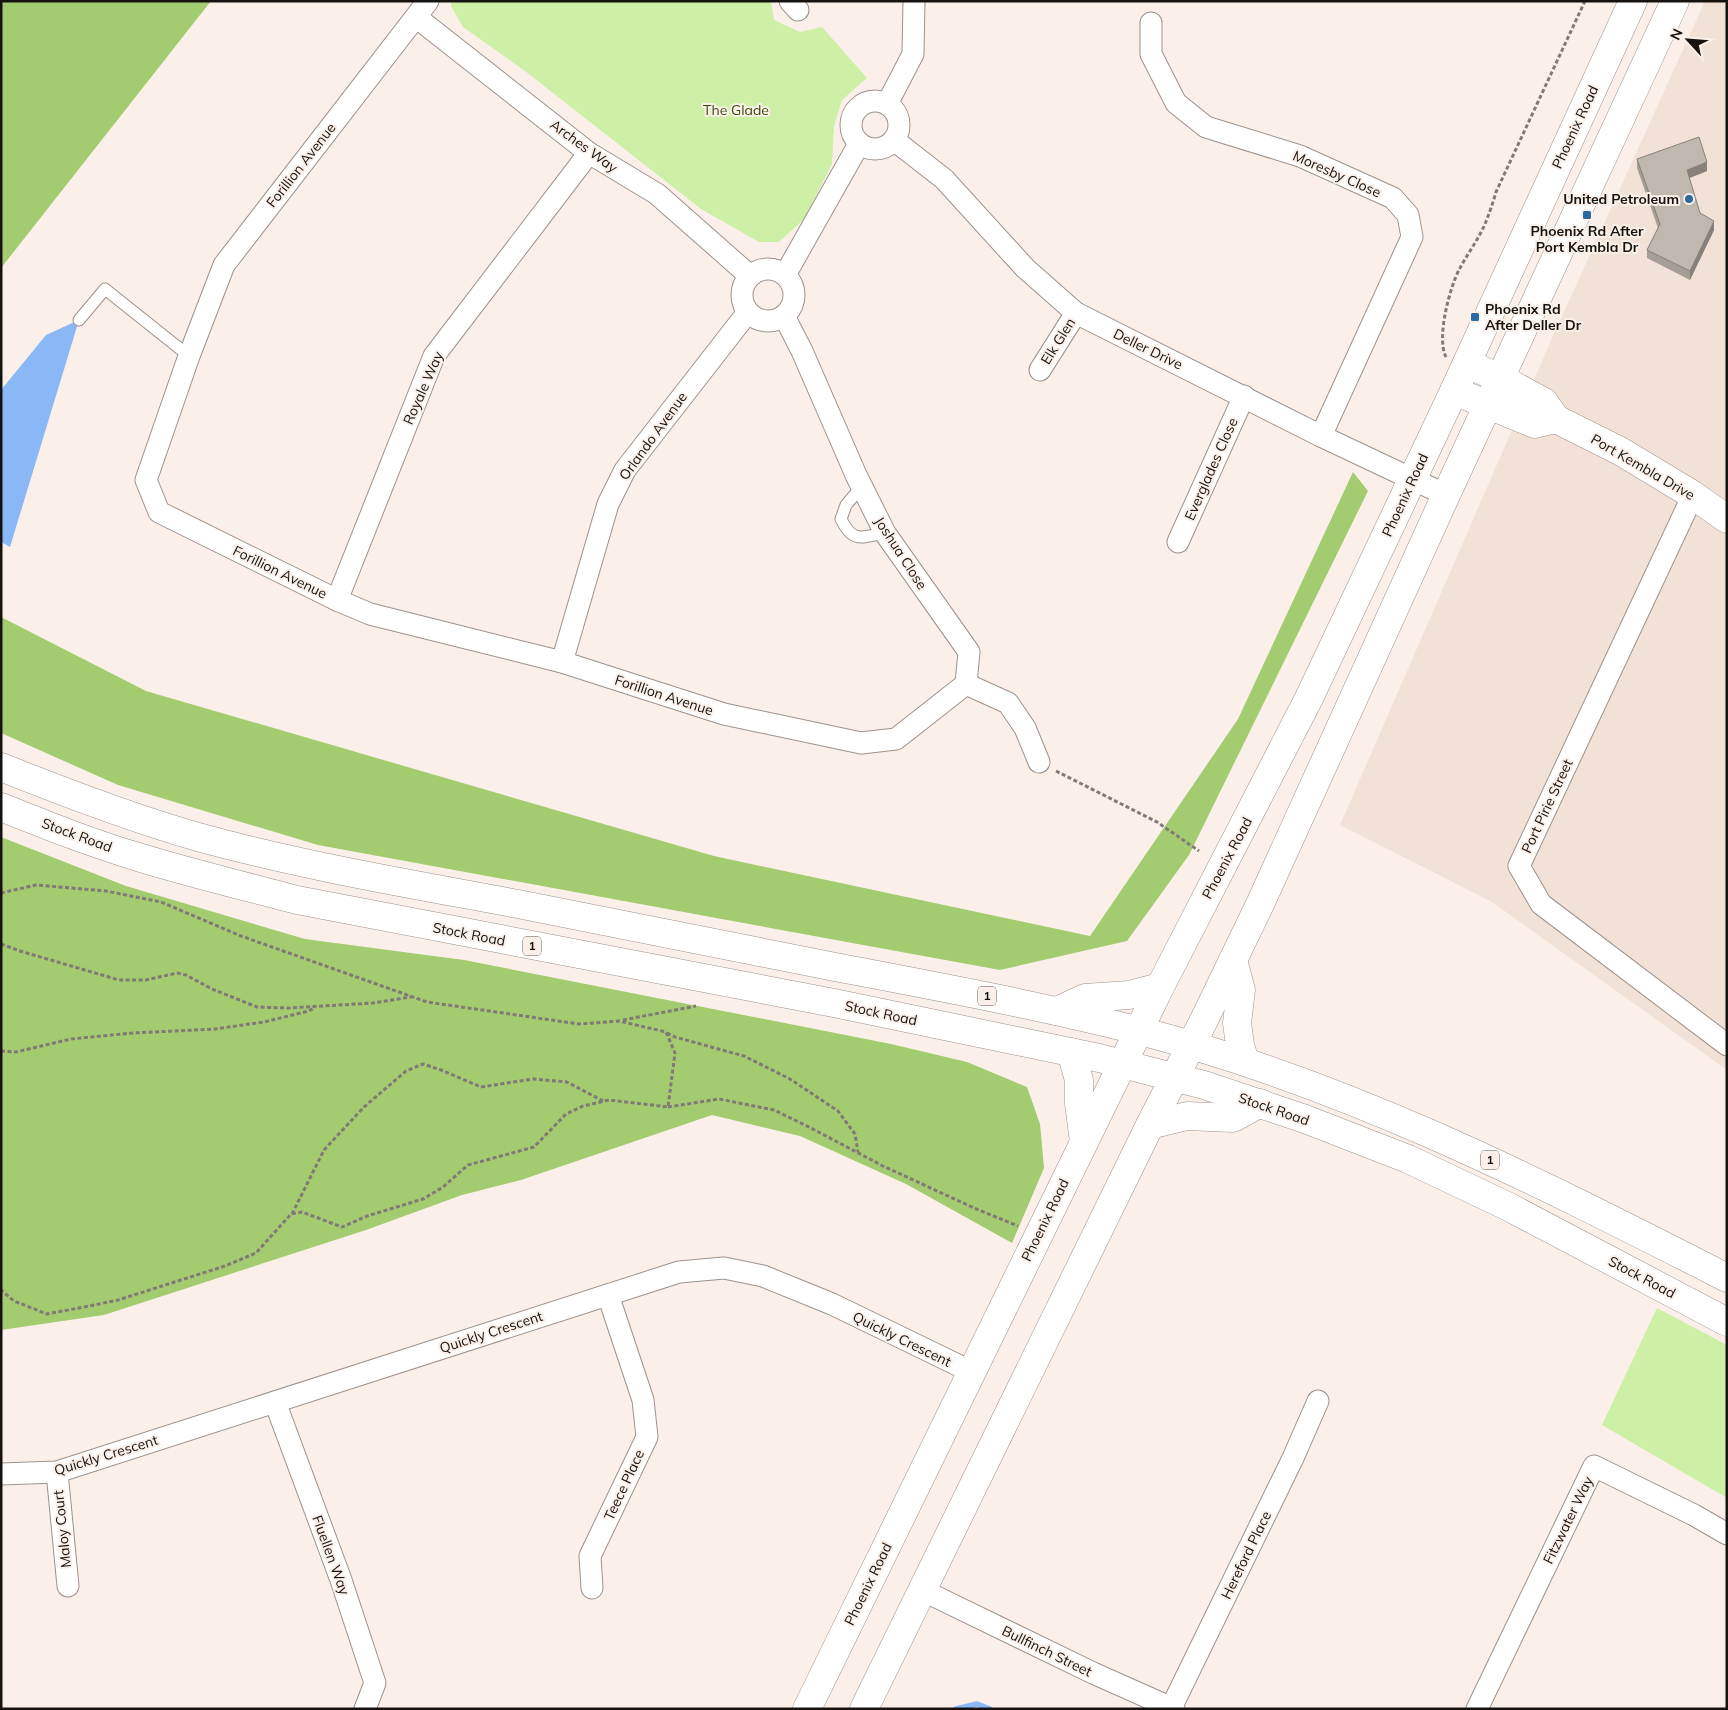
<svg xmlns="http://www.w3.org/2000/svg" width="1728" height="1710" viewBox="0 0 1728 1710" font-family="Mulish,sans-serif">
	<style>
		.built { fill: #f2e1d6 }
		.green { fill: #cdefa6 }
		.forest { fill: #a3cc70 }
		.water { fill: #8ab7f6 }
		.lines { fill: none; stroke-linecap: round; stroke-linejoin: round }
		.stream { stroke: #8ab7f6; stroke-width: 5.5 }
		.lane-casing { stroke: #9c928c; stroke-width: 13 }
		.street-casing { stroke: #9c928c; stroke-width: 23 }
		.secondary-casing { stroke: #9c928c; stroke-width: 29 }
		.primary-casing { stroke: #9c928c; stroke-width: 29 }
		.highway-casing { stroke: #9c928c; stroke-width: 29 }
		.path { stroke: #807975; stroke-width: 3; stroke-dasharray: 4 2.5; stroke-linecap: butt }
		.lane { stroke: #fff; stroke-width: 11 }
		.street { stroke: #fff; stroke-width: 21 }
		.secondary { stroke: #fff; stroke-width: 28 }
		.primary { stroke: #fff; stroke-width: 28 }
		.highway { stroke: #fff; stroke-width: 28 }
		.wall { fill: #a49e96 }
		.shaded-wall { fill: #86817a }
		.building { fill: #bfb8af; stroke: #86817a }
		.poi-dot { fill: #296aa0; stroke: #fbf0e9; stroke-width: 2 }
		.labels { text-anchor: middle; stroke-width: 4; stroke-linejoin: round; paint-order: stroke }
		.shield { fill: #fbf0e9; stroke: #5b5551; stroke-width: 1 }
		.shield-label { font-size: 12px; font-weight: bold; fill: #161210 }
		.park-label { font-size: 14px; fill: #324a06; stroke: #fbf0e9 }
		.street-label { font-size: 14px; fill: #161210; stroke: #fbf0e9 }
		.poi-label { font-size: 14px; font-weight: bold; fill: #161210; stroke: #fbf0e9; text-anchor: end }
	</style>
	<rect width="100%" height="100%" fill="#fbf0e9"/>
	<polygon class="built" points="1705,1 1727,1 1727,1070 1492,902 1340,825 1549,345"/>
	<g class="green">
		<polygon points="452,1 771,1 774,20 800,32 822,27 867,78 842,100 834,126 832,164 804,219 779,242 759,242 701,209 525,71 463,27 451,6"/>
		<polygon points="1657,1308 1727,1345 1727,1498 1602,1425"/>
	</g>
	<g class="forest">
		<polygon points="4,1 211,1 1,268 1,5"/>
		<polygon points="1353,472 1368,491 1189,855 1127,941 1000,970 318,845 118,785 1,733 1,617 146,691 714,856 1090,936 1238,719"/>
		<polygon points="1,837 126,886 305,939 464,960 891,1044 967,1062 1027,1087 1040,1124 1044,1168 1012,1243 906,1184 800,1136 712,1115 521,1180 462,1195 366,1230 104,1315 1,1330"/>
	</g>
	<polygon class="water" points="79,320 10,547 1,542 1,390 46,335"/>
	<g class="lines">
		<polyline class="stream" points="956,1709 977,1704 990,1709"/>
		<defs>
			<g id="lane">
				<polyline points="79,320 105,289 189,356"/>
				<path d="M862,486L846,505L841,519C853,544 862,537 885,533"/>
			</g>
			<g id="street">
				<polyline points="428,1 224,265 189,356 146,480 159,512 337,600 370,614 562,662 724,714 861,743 896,739 966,684"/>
				<polyline points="790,1 798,10"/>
				<polyline points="416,17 589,153 657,194 750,276"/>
				<polyline points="1151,23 1151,54 1176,103 1206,127 1300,156 1393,198 1408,215 1412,237 1321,436"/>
				<circle cx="875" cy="125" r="24"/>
				<polyline points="887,104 913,54 914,1"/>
				<polyline points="894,140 944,179 1025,268 1076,313 1321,436 1446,495"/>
				<circle cx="768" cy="295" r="26"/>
				<polyline points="785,275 859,144"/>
				<polyline points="784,316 802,351 856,475 885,533 969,652 966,684"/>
				<polyline points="1040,370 1076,313"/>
				<polyline points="1693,495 1519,866 1541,904 1727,1045"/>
				<polyline points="1178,542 1244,396"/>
				<polyline points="337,600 434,356 589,153"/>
				<polyline points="562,662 608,504 625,470 748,312"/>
				<polyline points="966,684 1008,703 1025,728 1039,762"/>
				<polyline points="275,1402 341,1580 375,1683 365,1709"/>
				<polyline points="57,1472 68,1586"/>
				<polyline points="1,1474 57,1472 679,1272 724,1268 763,1276 832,1304 972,1372"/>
				<polyline points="592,1588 590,1556 647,1437 643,1400 608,1295"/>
				<polyline points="922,1590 1093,1673 1174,1709"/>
				<polyline points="1171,1708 1293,1458 1318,1401"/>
				<polyline points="1477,1709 1594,1466 1694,1515 1727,1534"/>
			</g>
			<g id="secondary">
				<polyline points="1467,364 1500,378 1544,402 1556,419 1620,451 1693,495 1727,519"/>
				<polyline points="1454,391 1535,424 1556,419"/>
			</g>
			<g id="primary">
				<polyline points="807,1709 1160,987 1309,698 1454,391 1633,1"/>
				<polyline points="864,1709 1150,1125 1203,1022 1261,902 1446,495 1675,1"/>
			</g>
			<g id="highway">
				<path d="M1,767C66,793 131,818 198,837C303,866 411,884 518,904C622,924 726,945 830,966C929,985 1027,1003 1124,1027C1337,1079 1533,1179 1727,1278"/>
				<path d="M1,807C46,825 91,843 138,857C190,873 244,886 297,900L834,1003L1099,1058L1204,1085L1305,1119L1408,1159L1507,1206L1727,1322"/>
				<polyline points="1233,960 1241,990 1237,1023 1240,1045 1245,1062"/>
				<polyline points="1057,1011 1085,998 1129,995 1160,987"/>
				<polyline points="1071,1052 1079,1080 1079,1103 1084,1142"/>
				<polyline points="1150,1125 1187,1116 1233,1118 1260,1103"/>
			</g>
		</defs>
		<use href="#lane" class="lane-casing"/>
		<use href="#street" class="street-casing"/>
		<use href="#secondary" class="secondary-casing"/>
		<use href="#primary" class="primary-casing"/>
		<use href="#highway" class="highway-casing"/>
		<g class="path">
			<path d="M1446,357C1436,338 1450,286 1460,268C1468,253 1478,240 1485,224C1489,214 1493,203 1496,192L1585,1"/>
			<polyline points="1056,771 1157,822 1199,851"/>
			<polyline points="1,893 36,885 106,891 161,902 241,936 427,1002 579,1024 619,1021 666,1032 675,1053 668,1107 609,1100 583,1106 566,1114 534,1147 468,1165 443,1187 423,1199 367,1216 342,1227 302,1212 291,1214 256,1253 225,1266 118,1300 89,1306 47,1314 14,1301 1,1290"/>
			<polyline points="1,944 20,951 119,980 146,980 177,973 186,975 212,989 257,1007 289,1008 373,1003 411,997"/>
			<polyline points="623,1020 696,1006"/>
			<polyline points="667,1033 675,1037 744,1056 790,1079 838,1111 855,1134 858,1152"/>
			<polyline points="1,1051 16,1052 71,1039 133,1033 215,1029 264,1022 309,1011 315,1007"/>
			<polyline points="668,1107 719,1099 774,1110 809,1127 883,1166 974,1208 1018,1226"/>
			<polyline points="292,1214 324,1150 364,1107 406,1071 423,1064 441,1070 481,1087 533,1079 567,1082 603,1101"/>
		</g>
		<use href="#lane" class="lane"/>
		<use href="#street" class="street"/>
		<use href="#secondary" class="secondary"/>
		<use href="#primary" class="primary"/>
		<use href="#highway" class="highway"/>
	</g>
	<polygon class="wall" points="1637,159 1707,171 1689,178 1700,213 1714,230 1690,280 1647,258 1647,250 1658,228 1637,168"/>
	<g class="shaded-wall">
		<polygon points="1707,162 1707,171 1687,179 1687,170"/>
		<polygon points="1714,221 1714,230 1690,280 1690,271"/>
	</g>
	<polygon class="building" points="1699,137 1707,162 1687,170 1700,213 1714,221 1690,271 1647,250 1660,224 1637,159"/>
	<g class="poi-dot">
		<circle cx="1689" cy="199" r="5"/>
		<rect x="1582" y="210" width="10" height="10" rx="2.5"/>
		<rect x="1470" y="312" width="10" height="10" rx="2.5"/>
	</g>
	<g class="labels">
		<g class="shield">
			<rect x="523" y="936.5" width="18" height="19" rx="4"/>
			<rect x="978" y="986.5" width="18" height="19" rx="4"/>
			<rect x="1481" y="1150.5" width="18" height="19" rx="4"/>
		</g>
		<g class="shield-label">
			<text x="532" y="950">1</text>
			<text x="987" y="1000">1</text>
			<text x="1490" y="1164">1</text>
		</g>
		<g class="park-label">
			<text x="736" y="115">The Glade</text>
		</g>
		<g class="street-label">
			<text transform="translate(1575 127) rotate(-65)" y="5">Phoenix Road</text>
			<text transform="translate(584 146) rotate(36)" y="5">Arches Way</text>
			<text transform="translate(301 165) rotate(-52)" y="5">Forillion Avenue</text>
			<text transform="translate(1337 174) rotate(24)" y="5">Moresby Close</text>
			<text transform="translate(1058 341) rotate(-58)" y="5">Elk Glen</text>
			<text transform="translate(1148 349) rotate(26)" y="5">Deller Drive</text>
			<text transform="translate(423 388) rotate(-66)" y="5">Royale Way</text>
			<text transform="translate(653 436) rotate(-54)" y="5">Orlando Avenue</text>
			<text transform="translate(1643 467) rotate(30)" y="5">Port Kembla Drive</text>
			<text transform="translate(1211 469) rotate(-66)" y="5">Everglades Close</text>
			<text transform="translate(1405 495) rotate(-65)" y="5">Phoenix Road</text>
			<text transform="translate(901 553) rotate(57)" y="5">Joshua Close</text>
			<text transform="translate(280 572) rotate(26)" y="5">Forillion Avenue</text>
			<text transform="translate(664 695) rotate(18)" y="5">Forillion Avenue</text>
			<text transform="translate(1547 806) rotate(-65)" y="5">Port Pirie Street</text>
			<text transform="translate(77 835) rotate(20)" y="5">Stock Road</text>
			<text transform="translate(1227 858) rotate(-62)" y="5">Phoenix Road</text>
			<text transform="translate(469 934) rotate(11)" y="5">Stock Road</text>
			<text transform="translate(881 1013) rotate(12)" y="5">Stock Road</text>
			<text transform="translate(1274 1109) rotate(19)" y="5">Stock Road</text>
			<text transform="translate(1045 1220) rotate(-64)" y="5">Phoenix Road</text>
			<text transform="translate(1642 1277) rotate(28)" y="5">Stock Road</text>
			<text transform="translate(491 1332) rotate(-18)" y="5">Quickly Crescent</text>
			<text transform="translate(902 1339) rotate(26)" y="5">Quickly Crescent</text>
			<text transform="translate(106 1455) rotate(-17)" y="5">Quickly Crescent</text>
			<text transform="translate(624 1485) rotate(-65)" y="5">Teece Place</text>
			<text transform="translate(1568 1520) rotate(-64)" y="5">Fitzwater Way</text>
			<text transform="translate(62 1529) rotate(-96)" y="5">Maloy Court</text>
			<text transform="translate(331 1555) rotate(70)" y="5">Fluellen Way</text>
			<text transform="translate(1246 1555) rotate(-64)" y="5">Hereford Place</text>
			<text transform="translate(868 1584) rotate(-64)" y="5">Phoenix Road</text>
			<text transform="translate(1047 1651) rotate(26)" y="5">Bullfinch Street</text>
		</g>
		<g class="poi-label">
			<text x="1679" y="204">United Petroleum</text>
			<text x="1587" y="236" text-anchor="middle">Phoenix Rd After<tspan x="1587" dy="16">Port Kembla Dr</tspan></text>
			<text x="1485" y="314" text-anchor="start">Phoenix Rd<tspan x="1485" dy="16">After Deller Dr</tspan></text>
		</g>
	</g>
	<rect width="1728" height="1710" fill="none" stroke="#161210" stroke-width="5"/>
	<g transform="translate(1688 40) rotate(296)" stroke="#fbf0e9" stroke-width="4" paint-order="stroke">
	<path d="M0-4L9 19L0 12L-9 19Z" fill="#161210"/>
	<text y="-8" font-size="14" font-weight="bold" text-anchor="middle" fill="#161210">N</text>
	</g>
</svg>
